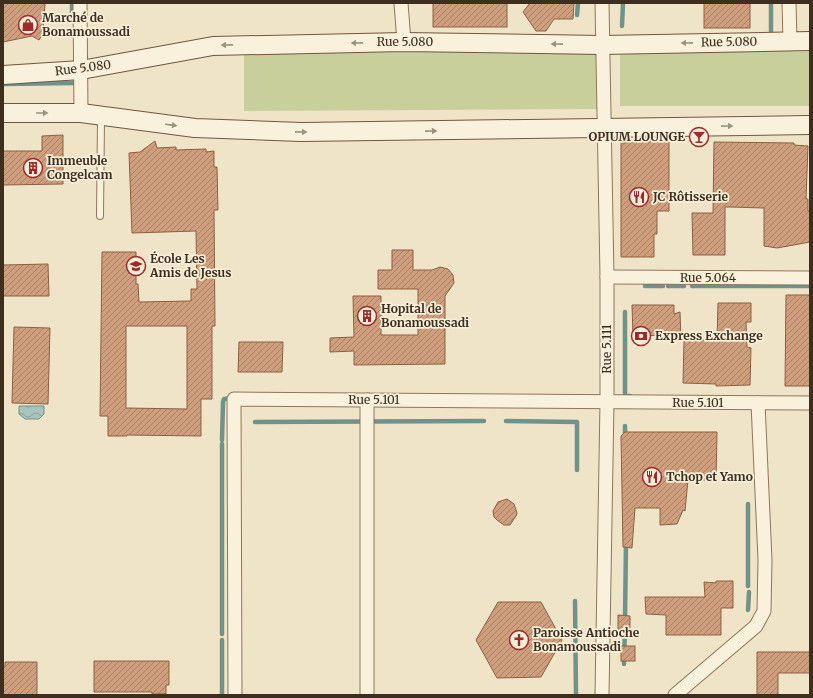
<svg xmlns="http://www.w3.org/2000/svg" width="813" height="698" viewBox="0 0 813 698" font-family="Merriweather,serif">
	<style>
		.green { fill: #c9cf9b }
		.water { fill: url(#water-waves); stroke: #6f938a }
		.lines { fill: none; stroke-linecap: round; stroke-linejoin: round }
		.stream { stroke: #6f938a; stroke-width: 4.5 }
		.building { fill: url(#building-hatch); stroke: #8d5f41; fill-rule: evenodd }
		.lane-casing { stroke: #8d765c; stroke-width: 8 }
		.street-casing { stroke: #8d765c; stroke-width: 15 }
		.secondary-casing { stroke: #6f573f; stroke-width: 20 }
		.lane { stroke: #faf1dc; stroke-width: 6 }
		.street { stroke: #faf1dc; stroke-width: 13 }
		.secondary { stroke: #faf1dc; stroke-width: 18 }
		.oneway { fill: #9c907e }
		.labels { text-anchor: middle; stroke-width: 3.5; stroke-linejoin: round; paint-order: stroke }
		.poi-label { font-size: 12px; font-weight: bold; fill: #3d2e20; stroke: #f7eed8; text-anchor: start }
		.street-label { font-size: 12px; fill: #3d2e20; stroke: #f7eed8 }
	</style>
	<defs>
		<pattern id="water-waves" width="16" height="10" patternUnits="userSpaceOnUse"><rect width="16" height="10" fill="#a9c4bc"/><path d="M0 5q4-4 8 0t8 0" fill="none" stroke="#8ba098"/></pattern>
		<pattern id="building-hatch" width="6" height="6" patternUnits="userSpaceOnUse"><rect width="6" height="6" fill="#cf9f7d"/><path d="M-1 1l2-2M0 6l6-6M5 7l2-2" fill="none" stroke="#a98266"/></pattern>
	</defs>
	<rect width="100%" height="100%" fill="#f0e4c8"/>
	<g class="green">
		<polygon points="597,47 598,109 244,111 244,50"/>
		<polygon points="810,48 810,106 620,106 620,49"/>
	</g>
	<polygon class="water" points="19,406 44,406 44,414 39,419 25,419 19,414"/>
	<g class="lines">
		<g class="stream">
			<polyline points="72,3 72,21"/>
			<polyline points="771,3 771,35"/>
			<polyline points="577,15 578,3"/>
			<polyline points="622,26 623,3"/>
			<polyline points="3,84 76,83"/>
			<polyline points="645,286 663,286"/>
			<polyline points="668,286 684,286"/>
			<polyline points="692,286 810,286"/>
			<polyline points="625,312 625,396 630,396"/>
			<polyline points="506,421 577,422 577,470"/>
			<polyline points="255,422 484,421"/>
			<polyline points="625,426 625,438"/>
			<polyline points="222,440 223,402 224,399 232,398"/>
			<polyline points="222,444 222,634"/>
			<polyline points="748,504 748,586"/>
			<polyline points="575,601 576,695"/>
			<polyline points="748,610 749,592"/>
			<polyline points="625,620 626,542"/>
			<polyline points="624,664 625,628"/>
			<polyline points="222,695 222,640"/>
		</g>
	</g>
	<g class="building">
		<polygon points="3,3 45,3 43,34 39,40 32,36 3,42"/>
		<rect x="433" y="3" width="74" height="24"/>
		<polygon points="530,3 574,3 573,19 554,19 546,31 536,31 523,12"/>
		<rect x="704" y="3" width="46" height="25"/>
		<polygon points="63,135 63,184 3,185 3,151 42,151 42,136"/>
		<polygon points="669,139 669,211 657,211 657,234 654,234 654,257 621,257 621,143"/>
		<path d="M155,141L157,148L176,147V150L206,149V152L214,151V167H217L218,210H214L215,326H212V399H201V436L127,435V436H108V416H100L102,252H136V284H138L139,302L191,301V289H197L196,231L132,233L129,153L140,152ZM126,326H187V409L126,408Z"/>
		<polygon points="714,142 794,143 794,145 808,146 806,199 808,199 808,211 810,211 810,242 777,248 764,246 764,208 730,207 725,207 725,255 693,255 692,213 713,213"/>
		<polygon points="392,250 413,250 413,270 432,270 440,267 448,269 453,275 454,283 445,296 445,364 354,365 354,351 330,352 330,338 354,337 353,296 381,296 381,335 418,335 418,289 378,289 378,270 392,270"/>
		<polygon points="48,264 49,296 3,296 3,265"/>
		<polygon points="786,295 810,295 810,386 785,386"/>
		<polygon points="718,303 751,303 751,322 746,322 747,347 751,348 750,385 716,386 716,384 683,383 684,340 717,340"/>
		<polygon points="632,305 674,305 674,314 680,312 681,340 666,340 666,335 633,336"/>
		<polygon points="14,327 50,328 48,404 12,403"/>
		<polygon points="239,342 283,342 282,372 238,372"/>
		<polygon points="625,432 717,432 716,480 688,480 685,511 683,510 677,524 660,525 660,508 635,508 632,548 623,547 621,436"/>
		<polygon points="507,499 514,504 517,513 516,516 510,525 504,525 497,520 494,517 493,511 498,502"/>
		<polygon points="716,581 733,581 733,608 721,608 721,635 666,635 666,615 646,614 645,597 705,597 704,582 716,583"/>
		<polygon points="498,602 541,602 562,640 541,677 497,678 476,640"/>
		<polygon points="618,615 630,616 630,632 618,632"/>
		<rect x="621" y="646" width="14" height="15"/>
		<polygon points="757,652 810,652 810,673 778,673 778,695 757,695"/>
		<polygon points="94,661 169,661 169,685 166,685 166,694 152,694 152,692 94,692"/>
		<polygon points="5,662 37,662 37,695 3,695 3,666 5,666"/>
	</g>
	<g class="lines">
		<defs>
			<polyline id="lane" points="100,216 101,118"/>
			<g id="street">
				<polyline points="80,3 81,113"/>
				<polyline points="401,3 404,42"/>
				<polyline points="602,3 607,277 607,402 602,695"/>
				<polyline points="789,3 790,41"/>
				<polyline points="607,277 810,278"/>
				<polyline points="235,695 234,399 810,403"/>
				<polyline points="367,695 367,400"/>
				<polyline points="675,695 756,626 764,611 765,560 758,403"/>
			</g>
			<g id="secondary">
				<polyline points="3,75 81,70 213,46 404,42 602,45 810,41"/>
				<polyline points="3,113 81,113 195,128 301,132 810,125"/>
			</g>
		</defs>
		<use href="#lane" class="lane-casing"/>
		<use href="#street" class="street-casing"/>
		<use href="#secondary" class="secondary-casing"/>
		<use href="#lane" class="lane"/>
		<use href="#street" class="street"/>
		<use href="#secondary" class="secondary"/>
	</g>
	<defs><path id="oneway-solid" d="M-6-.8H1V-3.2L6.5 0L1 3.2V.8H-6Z"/></defs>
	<g class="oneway">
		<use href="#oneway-solid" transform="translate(357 43) rotate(179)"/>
		<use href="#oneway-solid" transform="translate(687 43) rotate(179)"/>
		<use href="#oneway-solid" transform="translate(557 44) rotate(-179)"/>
		<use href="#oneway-solid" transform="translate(227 45) rotate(179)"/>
		<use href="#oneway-solid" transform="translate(42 113)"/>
		<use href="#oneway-solid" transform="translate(171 125) rotate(7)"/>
		<use href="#oneway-solid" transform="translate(727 126) rotate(-1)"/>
		<use href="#oneway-solid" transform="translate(431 131) rotate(-1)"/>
		<use href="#oneway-solid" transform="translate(301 132) rotate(1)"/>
	</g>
	<defs>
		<symbol id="shop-ring" viewBox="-11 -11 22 22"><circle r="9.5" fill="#f7eed8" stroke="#9e2a2b" stroke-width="1.5"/><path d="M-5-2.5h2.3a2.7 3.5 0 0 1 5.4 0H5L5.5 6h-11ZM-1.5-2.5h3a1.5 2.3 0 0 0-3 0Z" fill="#9e2a2b"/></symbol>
		<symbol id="bar-ring" viewBox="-11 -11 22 22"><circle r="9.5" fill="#f7eed8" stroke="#9e2a2b" stroke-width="1.5"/><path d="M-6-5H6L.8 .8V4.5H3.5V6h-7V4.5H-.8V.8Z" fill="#9e2a2b"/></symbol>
		<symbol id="building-ring" viewBox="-11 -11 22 22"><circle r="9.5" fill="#f7eed8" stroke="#9e2a2b" stroke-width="1.5"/><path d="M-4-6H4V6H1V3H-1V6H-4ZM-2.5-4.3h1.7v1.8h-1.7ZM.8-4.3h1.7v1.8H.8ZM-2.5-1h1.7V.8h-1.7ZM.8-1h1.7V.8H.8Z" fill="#9e2a2b"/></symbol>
		<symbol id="restaurant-ring" viewBox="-11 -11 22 22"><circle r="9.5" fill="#f7eed8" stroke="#9e2a2b" stroke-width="1.5"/><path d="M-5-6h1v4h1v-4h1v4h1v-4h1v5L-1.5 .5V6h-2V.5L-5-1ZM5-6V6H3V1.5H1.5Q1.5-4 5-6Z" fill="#9e2a2b"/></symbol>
		<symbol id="school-ring" viewBox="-11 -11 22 22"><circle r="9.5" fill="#f7eed8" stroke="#9e2a2b" stroke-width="1.5"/><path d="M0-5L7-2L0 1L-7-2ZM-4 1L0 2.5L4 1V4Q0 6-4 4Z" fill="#9e2a2b"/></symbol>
		<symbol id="bank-ring" viewBox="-11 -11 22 22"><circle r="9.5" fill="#f7eed8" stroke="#9e2a2b" stroke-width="1.5"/><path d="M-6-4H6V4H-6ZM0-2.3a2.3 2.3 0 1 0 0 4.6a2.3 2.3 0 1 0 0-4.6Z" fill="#9e2a2b"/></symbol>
		<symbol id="church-ring" viewBox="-11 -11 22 22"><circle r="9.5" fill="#f7eed8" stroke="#9e2a2b" stroke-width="1.5"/><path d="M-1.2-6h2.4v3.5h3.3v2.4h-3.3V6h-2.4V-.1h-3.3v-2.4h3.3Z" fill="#9e2a2b"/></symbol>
	</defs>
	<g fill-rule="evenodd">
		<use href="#shop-ring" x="17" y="14" width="22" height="22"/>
		<use href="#bar-ring" x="688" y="126" width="22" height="22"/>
		<use href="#building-ring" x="22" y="157" width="22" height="22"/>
		<use href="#restaurant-ring" x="628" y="186" width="22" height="22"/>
		<use href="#school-ring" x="125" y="255" width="22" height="22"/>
		<use href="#building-ring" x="356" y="305" width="22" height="22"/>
		<use href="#bank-ring" x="630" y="325" width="22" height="22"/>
		<use href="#restaurant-ring" x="641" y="466" width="22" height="22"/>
		<use href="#church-ring" x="508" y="629" width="22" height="22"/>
	</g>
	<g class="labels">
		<g class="poi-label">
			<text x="42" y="22">Marché de<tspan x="42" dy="14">Bonamoussadi</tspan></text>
			<text x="685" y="141" text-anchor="end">OPIUM LOUNGE</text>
			<text x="47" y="165">Immeuble<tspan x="47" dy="14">Congelcam</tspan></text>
			<text x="653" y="201">JC Rôtisserie</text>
			<text x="150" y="263">École Les<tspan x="150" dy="14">Amis de Jesus</tspan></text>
			<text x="381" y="313">Hopital de<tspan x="381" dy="14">Bonamoussadi</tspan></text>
			<text x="655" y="340">Express Exchange</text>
			<text x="666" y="481">Tchop et Yamo</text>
			<text x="533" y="637">Paroisse Antioche<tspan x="533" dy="14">Bonamoussadi</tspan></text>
		</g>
		<g class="street-label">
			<text x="405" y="46">Rue 5.080</text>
			<text transform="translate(729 42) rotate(-1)" y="4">Rue 5.080</text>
			<text transform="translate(83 68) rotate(-7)" y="4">Rue 5.080</text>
			<text x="708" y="282">Rue 5.064</text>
			<text transform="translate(607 349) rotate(-90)" y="4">Rue 5.111</text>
			<text x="374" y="404">Rue 5.101</text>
			<text x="698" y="407">Rue 5.101</text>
		</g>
	</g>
	<rect width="813" height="698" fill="none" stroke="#3d2e20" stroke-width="8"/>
</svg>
